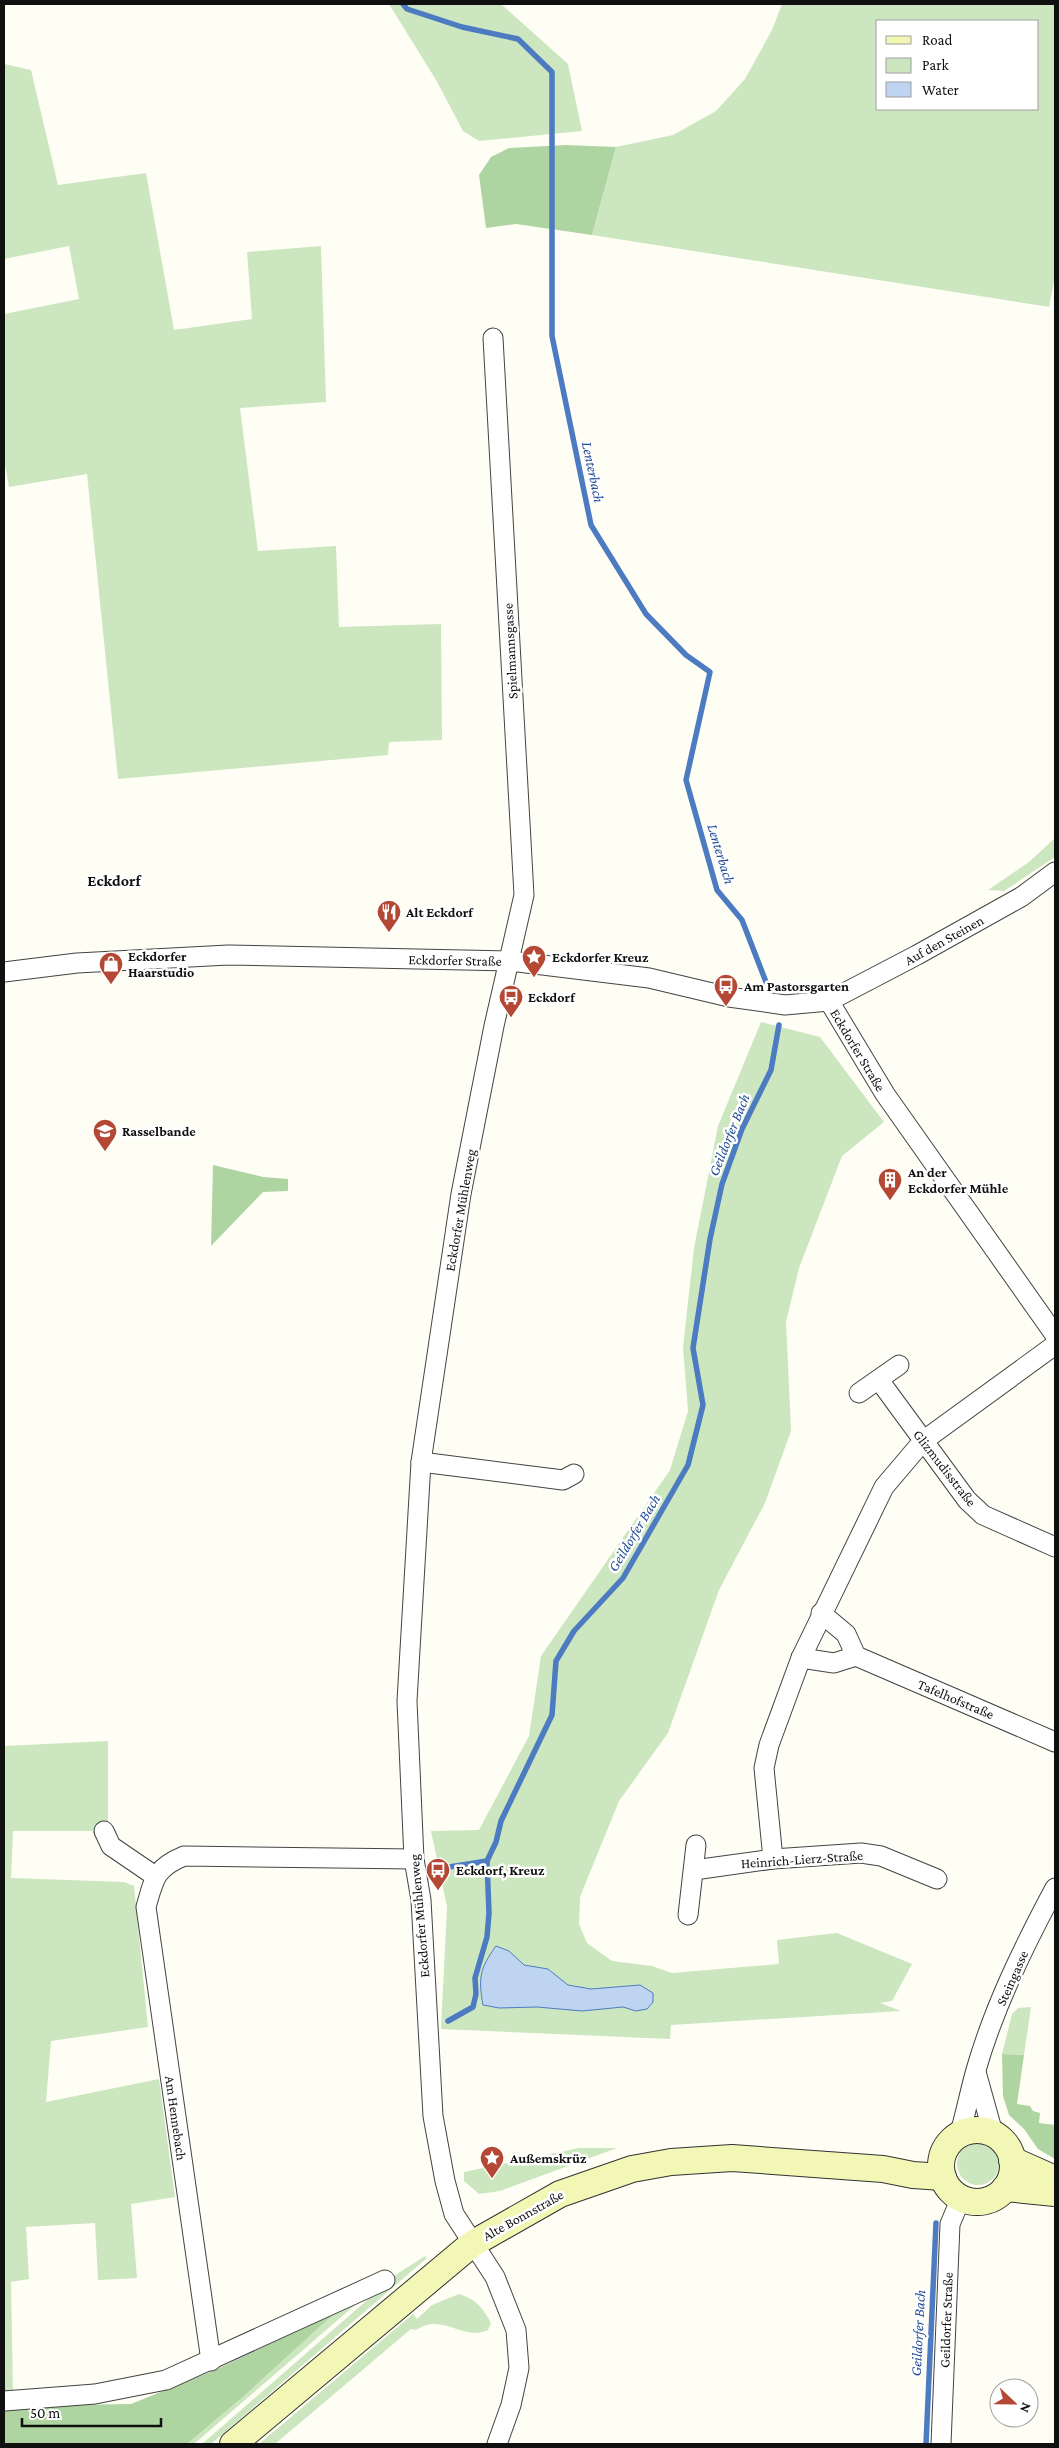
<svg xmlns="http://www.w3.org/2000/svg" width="1059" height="2448" viewBox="0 0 1059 2448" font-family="'Crimson Pro',serif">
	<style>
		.green { fill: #cce6c0; fill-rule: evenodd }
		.forest { fill: #aed5a1 }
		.water { fill: #bed4f1; stroke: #4c7bc1 }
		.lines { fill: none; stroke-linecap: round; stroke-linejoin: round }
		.stream { stroke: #4c7bc1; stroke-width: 5.5 }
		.minor-casing { stroke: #434343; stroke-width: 21 }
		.secondary-casing { stroke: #323232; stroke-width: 28 }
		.minor { stroke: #fff; stroke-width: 19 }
		.secondary { stroke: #f2f7b6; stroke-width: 26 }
		.labels { text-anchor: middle; stroke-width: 5; stroke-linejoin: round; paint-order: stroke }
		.street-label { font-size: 14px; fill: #101010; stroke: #fff }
		.poi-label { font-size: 14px; font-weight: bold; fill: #101010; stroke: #fff; text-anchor: start }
		.water-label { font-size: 15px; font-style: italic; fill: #244e97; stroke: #fff }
		.quarter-label { font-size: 16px; font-weight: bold; fill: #101010; stroke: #fff }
	</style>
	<rect width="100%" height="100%" fill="#fefef5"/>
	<g class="green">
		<polygon points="389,4 501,4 568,64 582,131 479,141 463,131 436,80"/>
		<path d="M782,4H1055V276L1049,307L592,235L616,147L673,135L716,111L745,79L772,30ZM878,21H1038V109H878Z"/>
		<polygon points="4,64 31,70 58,185 146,173 174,330 252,319 247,252 321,246 326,402 240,408 258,551 336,546 339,627 441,624 442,740 389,742 388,755 118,779 87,474 9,487 4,459 4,314 79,299 69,246 4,259"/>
		<polygon points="1055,838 1055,857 1004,891 988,890 1029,862"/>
		<polygon points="761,1022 820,1037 884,1122 842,1156 799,1268 786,1322 791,1431 765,1503 719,1590 668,1733 619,1801 580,1897 579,1924 587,1943 612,1961 652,1966 672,1973 779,1964 777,1940 837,1933 912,1964 892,2001 880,2003 901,2011 671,2025 670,2039 441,2029 447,1907 431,1831 479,1830 529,1736 541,1656 670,1470 688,1411 683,1347 694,1248 718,1126"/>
		<polygon points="108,1741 108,1831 13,1831 11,1878 124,1882 134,1886 148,2027 51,2041 46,2102 159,2079 175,2197 131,2204 137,2278 98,2280 95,2223 26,2227 29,2279 11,2282 13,2393 4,2394 4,1746"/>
		<polygon points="1031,2007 1024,2055 1002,2054 1012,2014 1018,2008"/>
		<circle cx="978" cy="2164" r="21"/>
		<polygon points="579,2148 617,2148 500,2191 479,2194 464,2181 464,2172"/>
		<polygon points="425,2256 427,2258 211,2444 202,2444 397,2274"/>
		<polygon points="369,2293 194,2444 187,2444 244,2396 336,2312"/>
		<path d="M459,2294C476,2299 482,2307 491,2323L488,2330C462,2342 444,2312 416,2330L411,2329L275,2444H259L413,2314L417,2319L432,2305Z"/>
	</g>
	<g class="forest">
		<polygon points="566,145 616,147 592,235 516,224 486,228 479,175 491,157 509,148"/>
		<polygon points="213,1165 263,1177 288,1179 288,1191 263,1192 211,1246"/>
		<polygon points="1002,2054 1024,2055 1017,2104 1030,2106 1033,2111 1040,2113 1039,2123 1055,2125 1055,2159 1038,2149 1024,2129 1009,2115 1003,2096"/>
		<polygon points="336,2312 244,2396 187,2444 4,2444 4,2406 131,2404 215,2370"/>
	</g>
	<path class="water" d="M496,1946L509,1951L524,1965L548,1969L568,1985L591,1989L640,1985L653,1993V2002L647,2009L636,2011L623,2007L582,2011L537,2007L499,2008L483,2005C478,1978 480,1968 496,1946Z"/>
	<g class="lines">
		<g class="stream">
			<polyline points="403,4 407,9 462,27 518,39 552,72 552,336 591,525 646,614 686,655 710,672 686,780 717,890 742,920 766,982"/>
			<polyline points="443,1868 487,1861"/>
			<polyline points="448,2021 473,2007 476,1994 475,1978 487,1937 489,1913 487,1861 496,1842 501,1821 552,1715 556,1661 574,1631 623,1578 688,1465 703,1405 693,1348 710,1239 722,1184 742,1129 771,1070 779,1025"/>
			<polyline points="926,2444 936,2223"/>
		</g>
		<defs>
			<g id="minor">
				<polyline points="493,338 524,895 494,1026 461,1194 421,1462 407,1701 414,1859 421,1900 433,2116 445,2181 454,2214 495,2277 516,2330 519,2368 511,2405 497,2444"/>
				<polyline points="4,972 77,963 228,955 510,961 649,978 729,997 785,1005 829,1001 917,955 1021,897 1055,872"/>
				<polyline points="829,1001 885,1094 1055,1335"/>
				<polyline points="879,1380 967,1500 983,1515 1055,1547"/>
				<polyline points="859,1393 899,1365"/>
				<polyline points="421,1462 563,1480 574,1474"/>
				<polyline points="821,1613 846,1634 856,1656 1055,1742"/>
				<polyline points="801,1658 834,1663 856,1656"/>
				<polyline points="104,1831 111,1846 155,1876"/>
				<polyline points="773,1859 764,1768 769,1745 801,1658 884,1487 923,1441 1055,1345"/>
				<polyline points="694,1870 773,1859 861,1853 881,1856 937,1879"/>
				<polyline points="688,1915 696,1845"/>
				<polyline points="976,2072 993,2133"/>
				<path d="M960,2133C966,2112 970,2091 976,2070C994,2007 1024,1946 1055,1888"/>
				<path d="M211,2361L146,1907C154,1879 155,1868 184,1856L414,1859"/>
				<polyline points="4,2401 95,2394 166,2380 385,2280"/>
				<polyline points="941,2444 950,2224 961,2198"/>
			</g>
			<g id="secondary">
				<circle cx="977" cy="2166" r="36"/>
				<polyline points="1012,2160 1055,2179"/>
				<polyline points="1005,2188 1055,2193"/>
				<polyline points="233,2444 472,2244 560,2194 632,2169 671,2162 732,2158 883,2169 913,2175 943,2177"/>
			</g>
		</defs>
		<use href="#minor" class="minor-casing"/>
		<use href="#secondary" class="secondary-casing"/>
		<use href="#minor" class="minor"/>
		<use href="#secondary" class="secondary"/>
	</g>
	<defs>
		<symbol id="restaurant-pin" viewBox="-11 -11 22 30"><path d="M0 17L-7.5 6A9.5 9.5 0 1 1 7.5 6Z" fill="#b44835" stroke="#fff"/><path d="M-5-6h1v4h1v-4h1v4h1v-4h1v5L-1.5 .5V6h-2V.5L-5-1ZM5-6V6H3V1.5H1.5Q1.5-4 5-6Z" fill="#fff"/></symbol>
		<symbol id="sight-pin" viewBox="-11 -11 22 30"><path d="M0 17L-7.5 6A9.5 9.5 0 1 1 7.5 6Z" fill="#b44835" stroke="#fff"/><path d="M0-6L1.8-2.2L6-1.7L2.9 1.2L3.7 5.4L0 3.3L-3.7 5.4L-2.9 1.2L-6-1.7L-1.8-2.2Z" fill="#fff"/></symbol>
		<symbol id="shop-pin" viewBox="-11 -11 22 30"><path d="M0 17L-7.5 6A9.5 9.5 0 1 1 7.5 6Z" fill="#b44835" stroke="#fff"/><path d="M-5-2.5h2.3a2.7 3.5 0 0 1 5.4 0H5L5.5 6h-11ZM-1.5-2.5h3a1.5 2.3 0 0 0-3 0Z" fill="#fff"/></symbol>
		<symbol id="bus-pin" viewBox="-11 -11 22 30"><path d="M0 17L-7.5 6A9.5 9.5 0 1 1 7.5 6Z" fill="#b44835" stroke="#fff"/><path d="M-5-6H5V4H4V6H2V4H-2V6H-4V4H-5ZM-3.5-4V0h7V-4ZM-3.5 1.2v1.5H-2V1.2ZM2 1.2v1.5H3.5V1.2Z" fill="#fff"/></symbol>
		<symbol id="school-pin" viewBox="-11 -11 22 30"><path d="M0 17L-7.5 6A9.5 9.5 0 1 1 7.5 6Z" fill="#b44835" stroke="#fff"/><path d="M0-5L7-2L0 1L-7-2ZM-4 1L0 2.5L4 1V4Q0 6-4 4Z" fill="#fff"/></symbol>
		<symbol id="building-pin" viewBox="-11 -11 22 30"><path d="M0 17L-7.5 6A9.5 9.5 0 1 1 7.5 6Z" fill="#b44835" stroke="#fff"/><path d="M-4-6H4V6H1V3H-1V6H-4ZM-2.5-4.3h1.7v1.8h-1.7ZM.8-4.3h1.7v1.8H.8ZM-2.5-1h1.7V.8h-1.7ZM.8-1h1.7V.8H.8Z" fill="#fff"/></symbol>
	</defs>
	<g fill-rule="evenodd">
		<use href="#restaurant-pin" x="375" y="898" width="28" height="38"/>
		<use href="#sight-pin" x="520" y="943" width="28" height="38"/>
		<use href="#shop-pin" x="97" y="950" width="28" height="38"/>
		<use href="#bus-pin" x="712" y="972" width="28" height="38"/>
		<use href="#bus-pin" x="497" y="983" width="28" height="38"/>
		<use href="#school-pin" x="91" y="1117" width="28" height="38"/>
		<use href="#building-pin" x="876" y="1166" width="28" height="38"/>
		<use href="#bus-pin" x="424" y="1856" width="28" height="38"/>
		<use href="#sight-pin" x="478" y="2144" width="28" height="38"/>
	</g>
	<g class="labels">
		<g class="street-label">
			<text transform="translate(510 651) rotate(-93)" y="5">Spielmannsgasse</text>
			<text transform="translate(944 940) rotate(-29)" y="5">Auf den Steinen</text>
			<text transform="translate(455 960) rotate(1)" y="5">Eckdorfer Straße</text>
			<text transform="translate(858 1050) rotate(59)" y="5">Eckdorfer Straße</text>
			<text transform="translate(460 1210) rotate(-80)" y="5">Eckdorfer Mühlenweg</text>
			<text transform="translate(945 1468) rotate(52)" y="5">Glizmudisstraße</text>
			<text transform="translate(956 1699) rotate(23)" y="5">Tafelhofstraße</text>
			<text transform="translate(802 1859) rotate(-4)" y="5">Heinrich-Lierz-Straße</text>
			<text transform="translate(419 1916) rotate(-95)" y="5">Eckdorfer Mühlenweg</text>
			<text transform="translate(1012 1978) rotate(-66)" y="5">Steingasse</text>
			<text transform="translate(176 2118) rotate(82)" y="5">Am Hennebach</text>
			<text transform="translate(523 2215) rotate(-29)" y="5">Alte Bonnstraße</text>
			<text transform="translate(946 2320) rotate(-88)" y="5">Geildorfer Straße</text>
		</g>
		<g class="poi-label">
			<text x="406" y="917">Alt Eckdorf</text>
			<text x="128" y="961">Eckdorfer<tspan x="128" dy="16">Haarstudio</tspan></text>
			<text x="552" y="962">Eckdorfer Kreuz</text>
			<text x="744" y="991">Am Pastorsgarten</text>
			<text x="528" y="1002">Eckdorf</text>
			<text x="122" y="1136">Rasselbande</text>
			<text x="908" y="1177">An der<tspan x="908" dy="16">Eckdorfer Mühle</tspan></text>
			<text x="456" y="1875">Eckdorf, Kreuz</text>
			<text x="510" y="2163">Außemskrüz</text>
		</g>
		<g class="water-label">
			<text transform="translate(593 472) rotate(78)" y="5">Lenterbach</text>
			<text transform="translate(721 854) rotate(73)" y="5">Lenterbach</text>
			<text transform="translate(729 1135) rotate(-68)" y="5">Geildorfer Bach</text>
			<text transform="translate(634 1533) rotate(-59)" y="5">Geildorfer Bach</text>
			<text transform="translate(918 2333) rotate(-87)" y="5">Geildorfer Bach</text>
		</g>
		<g class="quarter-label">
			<text x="114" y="886">Eckdorf</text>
		</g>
	</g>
	<rect width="1059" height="2448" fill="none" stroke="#101010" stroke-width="10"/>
	<rect x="876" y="20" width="162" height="90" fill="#ffffff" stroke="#9f9f9f"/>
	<rect x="886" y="36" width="25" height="8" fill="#f2f7b6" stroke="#9f9f9f"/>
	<text x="922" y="45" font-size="15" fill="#101010">Road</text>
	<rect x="886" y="58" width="25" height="15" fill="#cce6c0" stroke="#9f9f9f"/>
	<text x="922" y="70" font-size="15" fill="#101010">Park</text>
	<rect x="886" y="82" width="25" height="15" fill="#bed4f1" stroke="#9f9f9f"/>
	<text x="922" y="95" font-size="15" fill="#101010">Water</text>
	<g transform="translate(1014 2403) rotate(112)"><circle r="24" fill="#ffffff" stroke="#9f9f9f"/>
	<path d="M0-4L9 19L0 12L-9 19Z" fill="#b44835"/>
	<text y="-8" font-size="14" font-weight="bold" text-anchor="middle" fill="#101010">N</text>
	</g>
	<path d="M22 2418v8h139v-8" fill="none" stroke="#101010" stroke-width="2.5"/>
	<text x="30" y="2418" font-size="15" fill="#101010" stroke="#ffffff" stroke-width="4" paint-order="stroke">50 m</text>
</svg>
